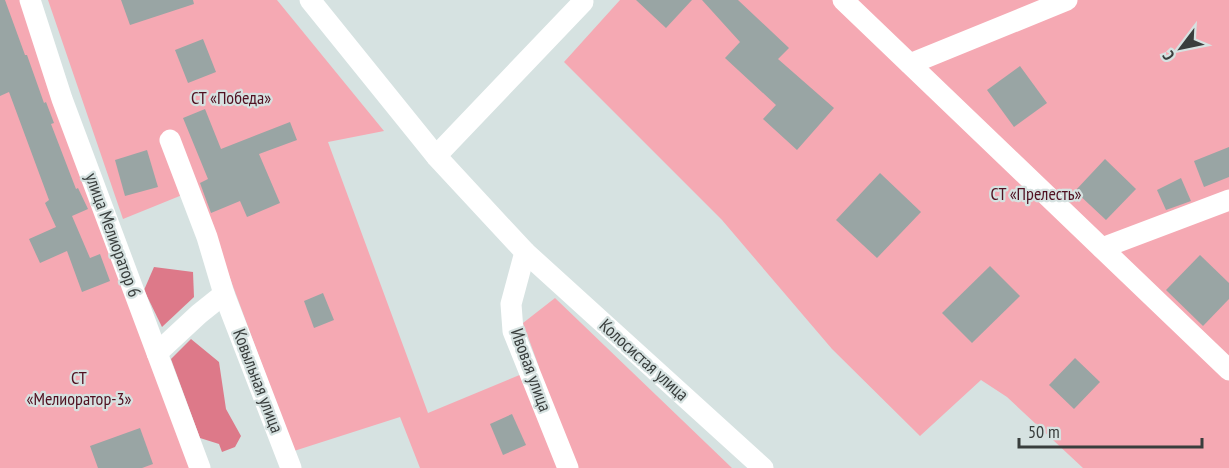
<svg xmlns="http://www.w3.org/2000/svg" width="1229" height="468" viewBox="0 0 1229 468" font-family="'PT Sans Narrow',sans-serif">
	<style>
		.green { fill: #f5a9b3 }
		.forest { fill: #dd7989 }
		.building { fill: #99a5a4 }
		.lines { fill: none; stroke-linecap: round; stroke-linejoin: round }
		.minor { stroke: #fff; stroke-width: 21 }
		.labels { text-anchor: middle; stroke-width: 4.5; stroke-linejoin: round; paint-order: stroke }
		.park-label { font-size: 18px; fill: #501121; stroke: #d6e2e1 }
		.street-label { font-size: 18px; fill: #393e3d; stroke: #d6e2e1 }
	</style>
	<rect width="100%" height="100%" fill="#d6e2e1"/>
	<g class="green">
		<polygon points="0,0 24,0 193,468 0,468"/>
		<polygon points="48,0 277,0 384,131 328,142 428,413 539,367 523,323 555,298 732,468 420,468 400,417 294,451 197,189 123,219"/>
		<polygon points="620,0 1229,0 1229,468 1083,468 1007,397 981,380 920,436 832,349 722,220 564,62"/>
	</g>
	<g class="forest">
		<polygon points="154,267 193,272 194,297 162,327 144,290"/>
		<polygon points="191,339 219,362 226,409 241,436 235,447 222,452 219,444 200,438 171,359"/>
	</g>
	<g class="building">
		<polygon points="0,0 5,0 25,55 27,55 44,103 46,102 54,123 51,124 76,189 78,188 88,209 72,216 90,258 100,254 110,281 82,292 67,251 40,263 29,239 56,227 45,203 49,200 9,92 0,96"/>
		<polygon points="121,0 193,0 194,4 130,25"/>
		<polygon points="636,0 692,0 666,28"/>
		<polygon points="702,0 738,0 789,48 778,59 834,108 797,150 763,119 776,105 725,58 740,42"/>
		<polygon points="203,39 216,72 188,83 175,50"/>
		<polygon points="1020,66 1047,103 1014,127 987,90"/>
		<polygon points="205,109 221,149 290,122 297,140 259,154 280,203 247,217 240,201 211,213 200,183 208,179 183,118"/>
		<polygon points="1229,147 1229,177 1204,187 1194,161"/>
		<polygon points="147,150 158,187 125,196 115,160"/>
		<polygon points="1105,159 1136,189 1106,220 1075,191"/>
		<polygon points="880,173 921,212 877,258 836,220"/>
		<polygon points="1181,178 1191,201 1166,210 1157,190"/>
		<polygon points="1200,255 1229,283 1229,299 1203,326 1166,290"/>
		<polygon points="990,266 1020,296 972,343 942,313"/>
		<polygon points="323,293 334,320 314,328 304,301"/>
		<polygon points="1075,358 1100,382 1074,409 1049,385"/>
		<polygon points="512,414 526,445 503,455 490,424"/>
		<polygon points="140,428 153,464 142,468 98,468 90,446"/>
	</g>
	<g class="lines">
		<g class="minor">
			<polyline points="30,0 62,99 200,468"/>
			<polyline points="310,0 436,156 525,252 511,304 513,331 568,468"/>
			<polyline points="843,0 1229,370"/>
			<polyline points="910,64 1067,0"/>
			<polyline points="436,156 583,2"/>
			<polyline points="1102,248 1229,200"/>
			<polyline points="525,252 763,468"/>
			<polyline points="224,294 291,468"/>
			<polyline points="157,353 199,314 224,294 207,237 170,140"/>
		</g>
	</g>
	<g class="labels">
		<g class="park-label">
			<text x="231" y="104">СТ «Победа»</text>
			<text x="1036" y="200">СТ «Прелесть»</text>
			<text x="79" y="384">СТ<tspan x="79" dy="21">«Мелиоратор-3»</tspan></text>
		</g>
		<g class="street-label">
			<text transform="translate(113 235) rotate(70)" y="6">улица Мелиоратор 6</text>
			<text transform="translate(644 360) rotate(42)" y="6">Колосистая улица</text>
			<text transform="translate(531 370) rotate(70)" y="6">Ивовая улица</text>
			<text transform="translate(258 381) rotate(69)" y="6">Ковыльная улица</text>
		</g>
	</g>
	<g transform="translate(1181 48) rotate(238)" stroke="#d6e2e1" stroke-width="4.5" paint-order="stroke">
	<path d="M0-4.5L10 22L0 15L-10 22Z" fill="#393e3d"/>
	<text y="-9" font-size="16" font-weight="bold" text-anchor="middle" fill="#393e3d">С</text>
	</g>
	<path d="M1019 438v9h183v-9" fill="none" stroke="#393e3d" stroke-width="3"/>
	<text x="1028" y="438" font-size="18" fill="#393e3d" stroke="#d6e2e1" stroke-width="4.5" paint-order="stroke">50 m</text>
</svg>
